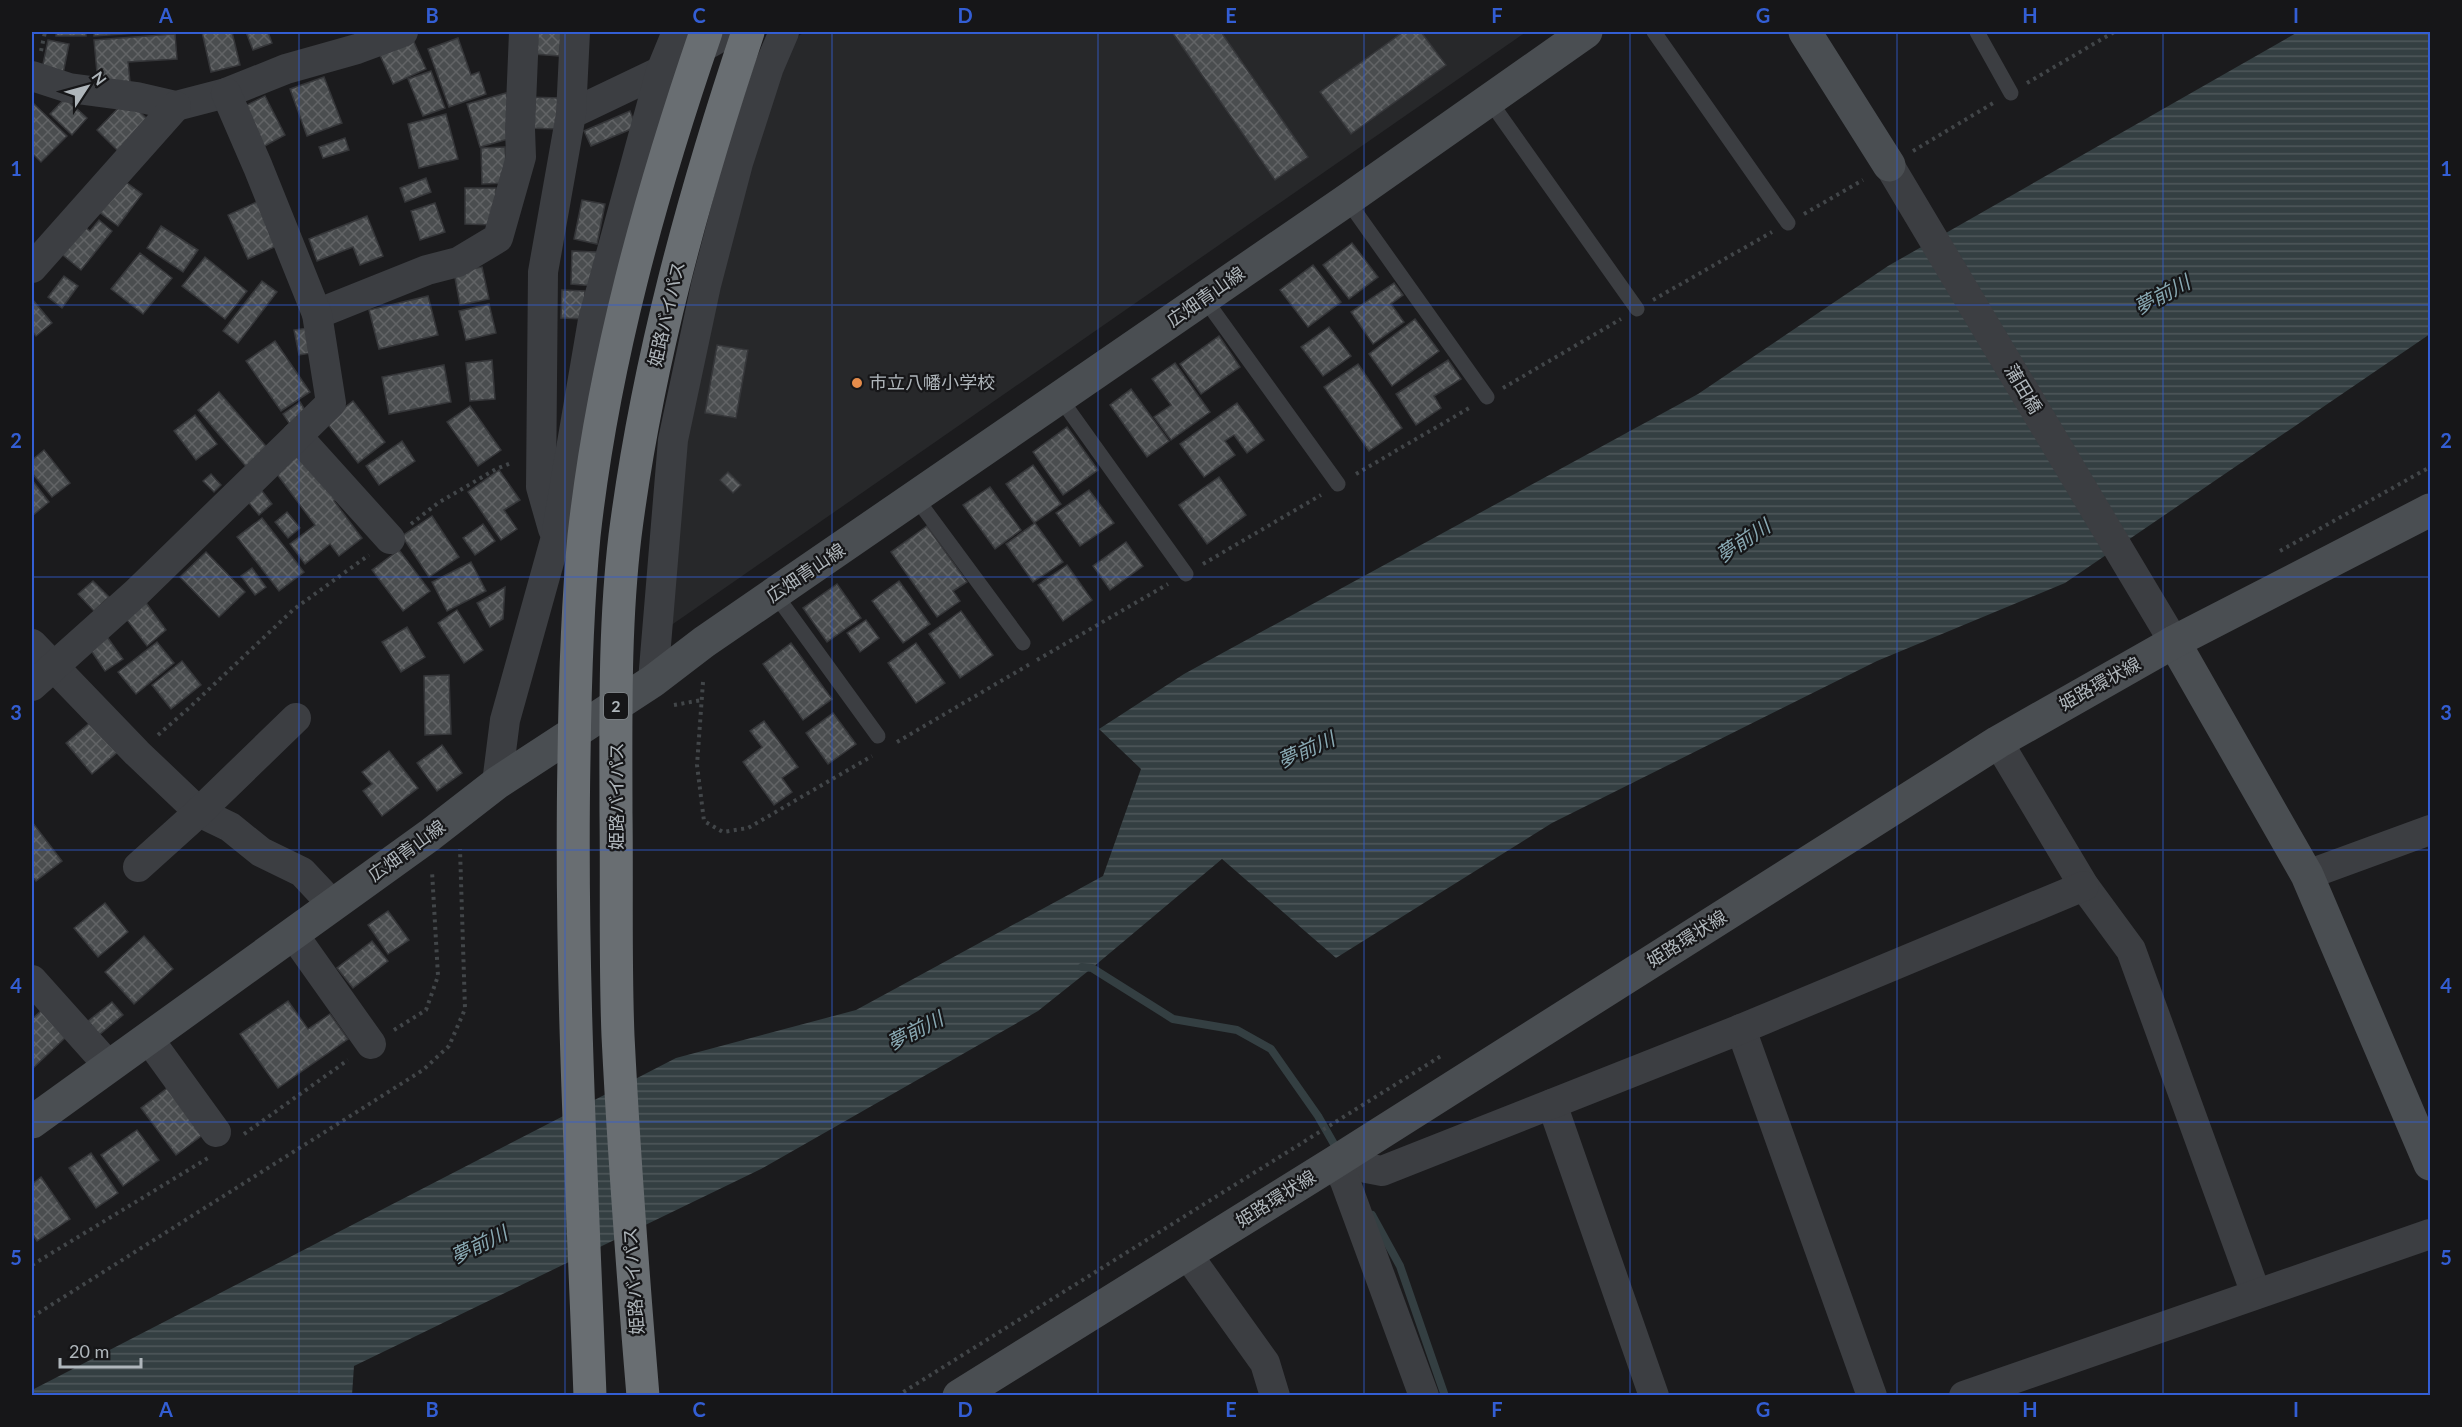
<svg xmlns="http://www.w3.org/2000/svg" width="2462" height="1427" viewBox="0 0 2462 1427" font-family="Lato,'Noto Sans JP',sans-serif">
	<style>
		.built { fill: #27282a }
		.water { fill: url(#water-rules) }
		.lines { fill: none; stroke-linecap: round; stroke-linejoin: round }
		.stream { stroke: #343f42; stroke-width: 8 }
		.building { fill: url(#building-cross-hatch); stroke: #353639; stroke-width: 1.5 }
		.path { stroke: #424649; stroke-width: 4; stroke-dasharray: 3 4.5; stroke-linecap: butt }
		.lane { stroke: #3c3e42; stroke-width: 15 }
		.street { stroke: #3c3e42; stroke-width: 30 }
		.secondary { stroke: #4a4e52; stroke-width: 33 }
		.highway-bridge { stroke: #696e72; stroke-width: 33 }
		.grid { fill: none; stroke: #335ed4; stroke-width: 1.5; stroke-opacity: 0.55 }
		.poi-dot { fill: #e58c4b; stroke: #161618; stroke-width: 2 }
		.labels { text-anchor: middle; stroke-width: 4.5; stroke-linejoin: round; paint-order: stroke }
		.shield { fill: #161618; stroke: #81868a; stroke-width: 1.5 }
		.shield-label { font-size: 16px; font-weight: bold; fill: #afb6bb }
		.street-label { font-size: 18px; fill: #afb6bb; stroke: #161618 }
		.poi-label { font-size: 18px; fill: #afb6bb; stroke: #161618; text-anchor: start }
		.water-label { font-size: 20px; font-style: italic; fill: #89a9b3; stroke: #161618 }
		.neatline { fill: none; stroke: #335ed4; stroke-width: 2 }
		.grid-label { font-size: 20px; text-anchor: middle; font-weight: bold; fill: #335ed4 }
	</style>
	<defs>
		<pattern id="water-rules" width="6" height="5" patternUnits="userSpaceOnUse" patternTransform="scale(1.5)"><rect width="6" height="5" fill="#343f42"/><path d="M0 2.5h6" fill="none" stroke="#4f585b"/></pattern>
		<pattern id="building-cross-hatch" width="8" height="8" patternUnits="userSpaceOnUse" patternTransform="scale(1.5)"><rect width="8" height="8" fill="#4a4d4f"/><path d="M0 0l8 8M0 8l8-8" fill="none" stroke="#626466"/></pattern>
	</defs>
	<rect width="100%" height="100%" fill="#1b1b1d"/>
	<polygon class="built" points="805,32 1526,32 660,633 679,456 752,155 795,38"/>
	<polygon class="water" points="2298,32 2430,32 2430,334 2065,583 1877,661 1552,823 1336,958 1222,859 1092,968 1038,1011 761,1169 354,1366 352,1395 32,1396 32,1390 676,1058 856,1010 1103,876 1141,769 1099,729 1184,674 1698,394 1888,266"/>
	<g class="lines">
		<g class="stream">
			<polyline points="1082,967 1092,968 1173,1019 1237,1030 1271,1049 1318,1116 1338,1151"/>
			<polyline points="1372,1215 1400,1266 1445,1396"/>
		</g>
	</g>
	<g class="building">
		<rect x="56" y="32" width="30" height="4"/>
		<polygon points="94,32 151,32 94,36"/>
		<polygon points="202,32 232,32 240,65 211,72"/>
		<polygon points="246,32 268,32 272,43 253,50"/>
		<polygon points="536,32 562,32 559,56 533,54"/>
		<polygon points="1172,32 1221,32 1308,157 1275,180"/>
		<polygon points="1403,32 1421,32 1446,65 1351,134 1320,92"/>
		<polygon points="175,34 177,59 128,62 130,82 98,84 94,40"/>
		<polygon points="458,38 471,75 479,72 486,94 449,107 428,49"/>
		<polygon points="48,40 69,44 63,74 42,69"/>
		<polygon points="413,40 426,69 393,84 380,55"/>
		<polygon points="431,71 445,108 423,116 408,79"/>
		<polygon points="324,77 342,123 307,136 290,89"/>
		<polygon points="506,93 519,136 480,147 467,104"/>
		<polygon points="265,96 285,135 263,147 243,107"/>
		<polygon points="526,97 561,98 560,129 525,128"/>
		<polygon points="65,98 87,118 72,135 50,114"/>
		<polygon points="127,99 152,124 121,154 97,130"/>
		<polygon points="32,102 67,136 41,162 32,153"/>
		<polygon points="630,111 636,127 591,146 584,131"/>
		<polygon points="446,114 458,159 419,168 408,124"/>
		<polygon points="345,138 349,150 323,158 319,147"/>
		<polygon points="505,147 507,183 482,184 481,148"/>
		<polygon points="119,177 142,194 118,226 95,209"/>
		<polygon points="426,178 431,192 405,202 400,188"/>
		<polygon points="465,188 496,188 496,225 465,224"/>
		<polygon points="261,200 281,244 248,259 228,215"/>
		<polygon points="582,200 605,204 597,244 574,239"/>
		<polygon points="435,203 445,232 420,240 411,211"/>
		<polygon points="367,216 383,256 360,265 353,247 317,261 309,239"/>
		<polygon points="99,220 112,231 81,270 58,251 81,224 90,231"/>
		<polygon points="161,226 198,250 183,272 147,248"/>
		<polygon points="1352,243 1378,277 1349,299 1323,265"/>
		<polygon points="572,251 597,252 595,286 571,284"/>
		<polygon points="140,253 172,278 143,314 111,289"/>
		<polygon points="205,257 247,291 225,319 182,286"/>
		<polygon points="1313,265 1341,302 1308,327 1280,290"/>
		<polygon points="482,267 489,299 460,305 454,272"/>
		<polygon points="64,276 78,286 62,308 48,297"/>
		<polygon points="262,281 277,292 238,343 223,331"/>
		<polygon points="1394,283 1403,295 1391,304 1404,322 1373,344 1351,312"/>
		<polygon points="562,290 585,291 584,319 561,318"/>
		<polygon points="428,296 438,335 379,349 369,310"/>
		<polygon points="33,300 52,323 36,336 32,331"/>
		<polygon points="489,304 496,333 466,340 459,311"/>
		<polygon points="1415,319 1439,351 1392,386 1369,354"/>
		<polygon points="314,327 318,352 299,355 294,330"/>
		<polygon points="1329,327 1351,356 1323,376 1301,347"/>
		<polygon points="1219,336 1240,367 1201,394 1180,364"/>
		<polygon points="275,341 310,392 281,411 246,361"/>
		<polygon points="717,345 748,350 736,418 705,413"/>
		<polygon points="492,360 495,399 470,401 466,363"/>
		<polygon points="1448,360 1461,379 1434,396 1441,408 1416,425 1396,394"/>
		<polygon points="1175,363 1210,412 1171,440 1154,417 1171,405 1152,379"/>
		<polygon points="1358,364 1402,428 1369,451 1324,387"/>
		<polygon points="444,365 451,402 389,414 382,377"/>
		<polygon points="1131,389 1169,441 1147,457 1110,405"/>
		<polygon points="219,392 270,451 249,470 198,410"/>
		<polygon points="353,401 385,442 358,463 326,422"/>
		<polygon points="300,402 308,415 291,426 283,414"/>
		<polygon points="1237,403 1264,440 1247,453 1234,435 1225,441 1235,455 1204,477 1180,444"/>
		<polygon points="470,406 501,450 478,466 447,422"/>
		<polygon points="195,415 217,444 196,460 174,431"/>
		<polygon points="1067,427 1098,470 1063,495 1033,452"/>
		<polygon points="402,441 415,461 379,485 366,466"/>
		<polygon points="302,446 340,497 334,501 362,538 339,556 330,544 305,564 290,544 315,525 273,469"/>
		<polygon points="44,450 70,483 52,497 32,473 32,460"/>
		<polygon points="1033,465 1061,504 1034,523 1006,484"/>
		<polygon points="499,470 520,500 504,510 517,529 501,540 468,492"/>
		<polygon points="728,472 741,485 733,493 720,480"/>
		<polygon points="211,474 221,485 214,492 203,481"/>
		<polygon points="1219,477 1246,515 1207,544 1179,505"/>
		<polygon points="32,480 49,502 32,516"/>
		<polygon points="259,487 272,504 259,515 245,498"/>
		<polygon points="990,487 1021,530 995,549 963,505"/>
		<polygon points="1089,490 1114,523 1080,546 1056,513"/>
		<polygon points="287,512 300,528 288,538 275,522"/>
		<polygon points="432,516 459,557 429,577 402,536"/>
		<polygon points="262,518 304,572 279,591 237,537"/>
		<polygon points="1035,523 1063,562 1033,582 1006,544"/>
		<polygon points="483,524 495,541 475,555 463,538"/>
		<polygon points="927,526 967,582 953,591 960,601 937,617 891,552"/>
		<polygon points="1126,542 1143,566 1110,590 1093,566"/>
		<polygon points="399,550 430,591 403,611 372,570"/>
		<polygon points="206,552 245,592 219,617 180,577"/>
		<polygon points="471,562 486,591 447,611 432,582"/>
		<polygon points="1067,565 1092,600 1063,621 1038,585"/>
		<polygon points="252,568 266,587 255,595 241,576"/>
		<polygon points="93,581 109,597 94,611 78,594"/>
		<polygon points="899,581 930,624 903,643 872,601"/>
		<polygon points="837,584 861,618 827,642 803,608"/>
		<polygon points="505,587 503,619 490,627 477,603"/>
		<polygon points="144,600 166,630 147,646 124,616"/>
		<polygon points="457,610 483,650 464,663 438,623"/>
		<polygon points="961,611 993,655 960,678 929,634"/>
		<polygon points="866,620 879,638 860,652 847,633"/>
		<polygon points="407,627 425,657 401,672 382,642"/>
		<polygon points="105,634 123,659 105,671 88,646"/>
		<polygon points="157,642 174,663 136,694 118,672"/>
		<polygon points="791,643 832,699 803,720 763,664"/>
		<polygon points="916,643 945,683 916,703 888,663"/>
		<polygon points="182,661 201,685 171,709 152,685"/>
		<polygon points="449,675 451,734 425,735 424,676"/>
		<polygon points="833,713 856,744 828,764 806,733"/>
		<polygon points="93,720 119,751 92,774 66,743"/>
		<polygon points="764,721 798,767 782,778 792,792 774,805 743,762 762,747 750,731"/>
		<polygon points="442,745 462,773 437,791 417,763"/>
		<polygon points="389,751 418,788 382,816 363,791 372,784 362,772"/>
		<polygon points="32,822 62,861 36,881 32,876"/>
		<polygon points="105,903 128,932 98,957 74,928"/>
		<polygon points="388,911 409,940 388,954 368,925"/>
		<polygon points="144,936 173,969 134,1004 105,972"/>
		<polygon points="372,941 388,961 353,988 337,968"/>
		<polygon points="288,1001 308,1029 330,1014 348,1039 278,1088 240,1034"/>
		<polygon points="112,1002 123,1015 99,1035 88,1021"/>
		<polygon points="42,1010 66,1037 32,1069 32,1019"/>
		<polygon points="170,1086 205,1133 176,1155 141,1108"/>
		<polygon points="137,1130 159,1160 123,1186 101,1155"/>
		<polygon points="91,1153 118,1193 96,1208 69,1168"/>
		<polygon points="41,1177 70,1219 37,1241 32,1233 32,1184"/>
	</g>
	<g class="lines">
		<g class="path">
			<polyline points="41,51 45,32"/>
			<polyline points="2027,83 2114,32"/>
			<polyline points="1913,151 1995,102"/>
			<polyline points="1804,214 1863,180"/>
			<polyline points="1653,300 1772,232"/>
			<polyline points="1503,388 1621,319"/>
			<polyline points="1356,474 1471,407"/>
			<polyline points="411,524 438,503 496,469 511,463"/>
			<polyline points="2280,551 2430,467"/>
			<polyline points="1203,564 1321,495"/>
			<polyline points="1037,660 1168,584"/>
			<polyline points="703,682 697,765 704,821 723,832 748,828 872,756"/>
			<polyline points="674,705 702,700"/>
			<polyline points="158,735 189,708 294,609 369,555"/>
			<polyline points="897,742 1030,664"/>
			<polyline points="394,1030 426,1010 438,976 432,871"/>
			<polyline points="244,1134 348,1060"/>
			<polyline points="32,1265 208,1158"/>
			<polyline points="32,1317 423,1070 449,1046 465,1009 460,849"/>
			<polyline points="897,1396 1441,1056"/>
		</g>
		<g class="lane">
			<polyline points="1654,32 1788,223"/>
			<polyline points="1977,32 2011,93"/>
			<polyline points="1489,100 1637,309"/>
			<polyline points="1347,200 1487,397"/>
			<polyline points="1204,298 1338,484"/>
			<polyline points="1060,398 1186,574"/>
			<polyline points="916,498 1023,643"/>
			<polyline points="775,594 878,736"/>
		</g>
		<g class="street">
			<polyline points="32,76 69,88 137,97 176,106 226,93 286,69 357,49 403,32"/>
			<polyline points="571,114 661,71 729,32"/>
			<polyline points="1889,165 2174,642"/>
			<polyline points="32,268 176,106"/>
			<polyline points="317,314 427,270 458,262 498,238 521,157 520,129 524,32"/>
			<polyline points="297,436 390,539"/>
			<polyline points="553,529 541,487 543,272 571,114 575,32"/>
			<polyline points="32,644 137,753 199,812 230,827 261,852 302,872 333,905"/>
			<polyline points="653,681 673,440 706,285 738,163 769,67 784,32"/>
			<polyline points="32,686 136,593 331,403 317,314 258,167 226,93"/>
			<polyline points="1998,742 2084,886 2131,950 2256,1294"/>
			<polyline points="497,783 505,720 556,537 593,320 661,71 677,32"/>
			<polyline points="138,867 199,812 296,718"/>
			<polyline points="2307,875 2430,830"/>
			<polyline points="293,934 371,1044"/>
			<polyline points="32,980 109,1066"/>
			<polyline points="1741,1029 1872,1396"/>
			<polyline points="148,1038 216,1132"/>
			<polyline points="1552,1104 1654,1396"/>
			<polyline points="1335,1162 1382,1171 1741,1029 2084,886"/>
			<polyline points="1335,1162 1345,1181 1424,1396"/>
			<polyline points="1187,1254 1265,1363 1275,1396"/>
			<polyline points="1964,1396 2430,1234"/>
		</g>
		<g class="secondary">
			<polyline points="1805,32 1889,165"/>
			<polyline points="2174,642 2307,875 2430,1164"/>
			<polyline points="32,1122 430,835 497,783 653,681 704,642 1347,200 1586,32"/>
			<polyline points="959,1396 1335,1162 1998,742 2174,642 2430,510"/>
		</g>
		<g class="highway-bridge">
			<path d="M590,1396C582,1183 570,970 574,758C575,684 577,609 584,536C603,364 650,195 706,32"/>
			<path d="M643,1396C633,1276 624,1156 618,1036C615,962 617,887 616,813C616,721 614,628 625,536C647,364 693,196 748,32"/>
		</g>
	</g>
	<path class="grid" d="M299,32V1396M565,32V1396M832,32V1396M1098,32V1396M1364,32V1396M1630,32V1396M1897,32V1396M2163,32V1396M32,305H2430M32,577H2430M32,850H2430M32,1122H2430"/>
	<circle class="poi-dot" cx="857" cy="383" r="6"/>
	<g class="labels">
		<rect class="shield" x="604" y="693" width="24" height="26" rx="4.5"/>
		<g class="shield-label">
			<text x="616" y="712">2</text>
		</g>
		<g class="street-label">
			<text transform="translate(1206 297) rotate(-35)" y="6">広畑青山線</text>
			<text transform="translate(667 314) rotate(-77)" y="6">姫路バイパス</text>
			<text transform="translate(2023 389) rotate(59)" y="6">蒲田橋</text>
			<text transform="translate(806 573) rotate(-34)" y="6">広畑青山線</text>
			<text transform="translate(2100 684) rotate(-29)" y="6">姫路環状線</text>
			<text transform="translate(617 796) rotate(-90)" y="6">姫路バイパス</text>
			<text transform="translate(407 851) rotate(-36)" y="6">広畑青山線</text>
			<text transform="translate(1687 939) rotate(-32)" y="6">姫路環状線</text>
			<text transform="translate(1276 1199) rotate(-32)" y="6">姫路環状線</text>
			<text transform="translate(634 1281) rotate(-94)" y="6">姫路バイパス</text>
		</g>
		<g class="poi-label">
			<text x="869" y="389">市立八幡小学校</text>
		</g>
		<g class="water-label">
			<text transform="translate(2162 295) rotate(-28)" y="7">夢前川</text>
			<text transform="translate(1743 541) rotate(-34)" y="7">夢前川</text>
			<text transform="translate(1306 750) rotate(-24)" y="7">夢前川</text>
			<text transform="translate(915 1031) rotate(-27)" y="7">夢前川</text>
			<text transform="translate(479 1245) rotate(-26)" y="7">夢前川</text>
		</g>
	</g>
	<rect width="2462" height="1427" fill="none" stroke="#161618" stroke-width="66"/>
	<g transform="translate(87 87) rotate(54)" stroke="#161618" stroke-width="4.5" paint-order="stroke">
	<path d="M0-4.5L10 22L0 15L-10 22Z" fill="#afb6bb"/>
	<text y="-9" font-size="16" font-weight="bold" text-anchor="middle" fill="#afb6bb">N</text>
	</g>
	<path d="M60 1358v9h81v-9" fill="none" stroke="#afb6bb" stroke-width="3"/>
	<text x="69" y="1358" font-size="18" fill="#afb6bb" stroke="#161618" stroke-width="4.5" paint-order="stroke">20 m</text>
	<rect x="33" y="33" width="2396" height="1361" class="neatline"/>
	<g class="grid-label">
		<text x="166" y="23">A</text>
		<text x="432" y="23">B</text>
		<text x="699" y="23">C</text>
		<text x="965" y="23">D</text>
		<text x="1231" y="23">E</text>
		<text x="1497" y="23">F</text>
		<text x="1763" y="23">G</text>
		<text x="2030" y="23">H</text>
		<text x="2296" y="23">I</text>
		<text x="16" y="176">1</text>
		<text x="2446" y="176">1</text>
		<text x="16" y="448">2</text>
		<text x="2446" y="448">2</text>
		<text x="16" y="720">3</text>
		<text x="2446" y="720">3</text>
		<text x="16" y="993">4</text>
		<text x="2446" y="993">4</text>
		<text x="16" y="1265">5</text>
		<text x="2446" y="1265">5</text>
		<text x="166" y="1417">A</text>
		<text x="432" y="1417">B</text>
		<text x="699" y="1417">C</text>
		<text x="965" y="1417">D</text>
		<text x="1231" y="1417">E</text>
		<text x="1497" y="1417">F</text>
		<text x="1763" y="1417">G</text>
		<text x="2030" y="1417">H</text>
		<text x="2296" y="1417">I</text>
	</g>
</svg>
